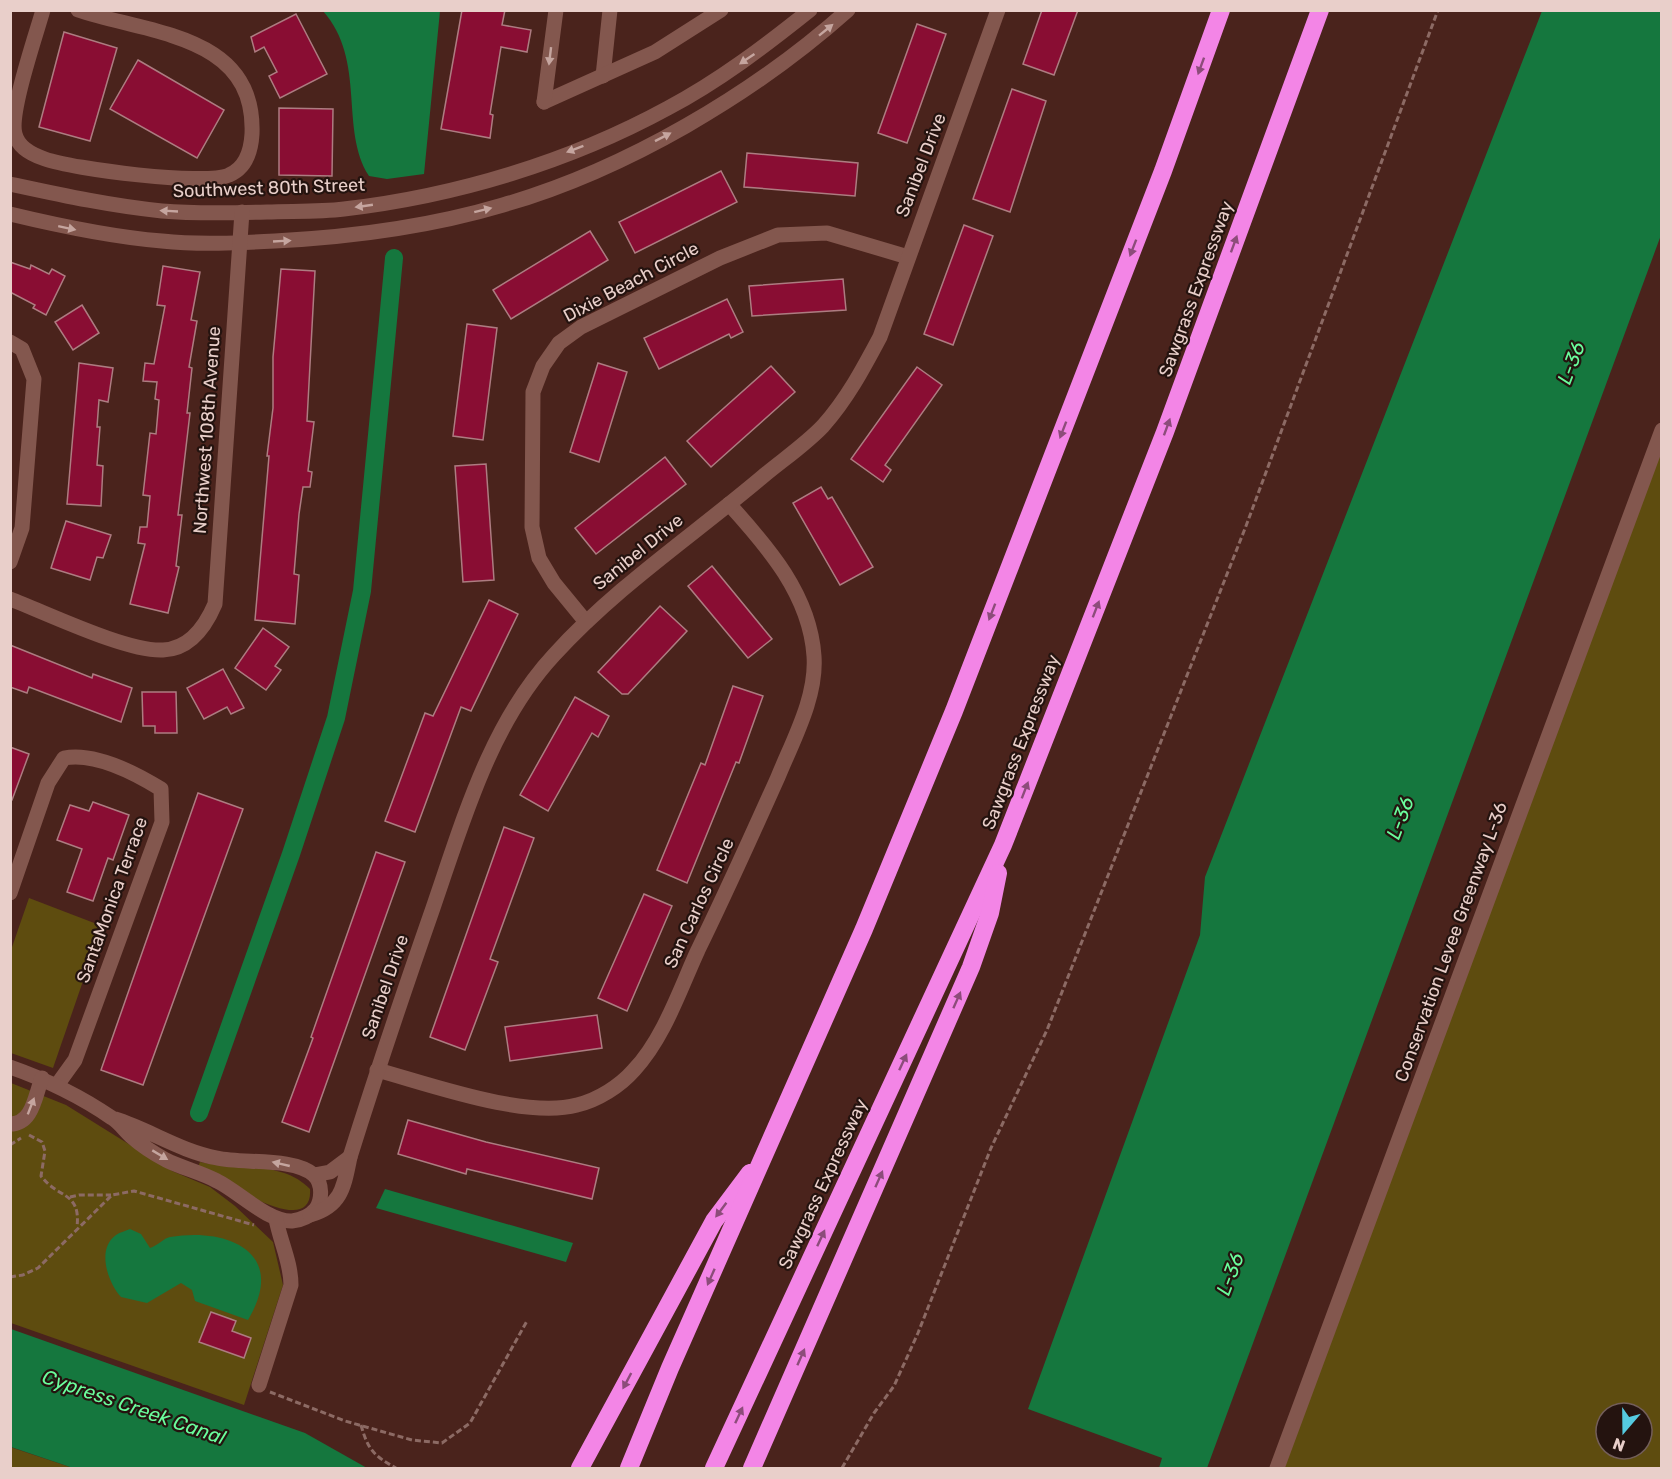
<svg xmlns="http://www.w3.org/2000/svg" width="1672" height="1479" viewBox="0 0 1672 1479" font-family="Rubik,sans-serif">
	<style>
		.green { fill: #5e4c0f; fill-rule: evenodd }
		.water { fill: #15773e }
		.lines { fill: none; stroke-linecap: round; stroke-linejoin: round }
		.canal { stroke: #15773e; stroke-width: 18 }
		.building { fill: #890d33; stroke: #ad7c81; stroke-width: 1.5 }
		.path { stroke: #8c6a64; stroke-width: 3; stroke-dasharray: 6 3; stroke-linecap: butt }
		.minor { stroke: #83574e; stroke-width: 15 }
		.highway { stroke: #f385e6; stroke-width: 18 }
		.oneway { fill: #c5a59f }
		.oneway2 { fill: #8c4c7a }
		.labels { text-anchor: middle; stroke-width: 4.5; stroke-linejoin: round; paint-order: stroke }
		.street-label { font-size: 18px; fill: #e9cfca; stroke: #24130f }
		.water-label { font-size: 20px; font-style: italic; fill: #6afd9c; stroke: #24130f }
	</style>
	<rect width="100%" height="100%" fill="#4a231c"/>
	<g class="green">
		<path d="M1661,430V1468H1277ZM1606,1413H1642V1449H1606Z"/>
		<polygon points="29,898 102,926 53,1068 11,1053 11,950"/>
		<polygon points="11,1083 66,1105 172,1171 210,1187 235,1206 273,1242 283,1285 244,1405 11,1323"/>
		<path d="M200,1162C236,1170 282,1160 310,1189C314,1243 217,1177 198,1167Z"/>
		<polygon points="10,1447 73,1468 11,1468"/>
	</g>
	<g class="water">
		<path d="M323,11H440L424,174L387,179L369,176C339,129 367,61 323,11Z"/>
		<polygon points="1542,11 1661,11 1661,235 1207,1468 1159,1468 1162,1458 1028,1409 1200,935 1205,877"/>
		<polygon points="385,1189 573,1243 566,1262 376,1208"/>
		<path d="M130,1229L141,1234L150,1248C157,1246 164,1238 170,1237C229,1227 288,1253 248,1320L195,1301L192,1290L181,1283L147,1303L121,1297C108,1283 96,1249 116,1235C120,1232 126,1231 130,1229Z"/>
		<polygon points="11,1329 305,1433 367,1468 73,1468 11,1447"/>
	</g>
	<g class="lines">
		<polyline class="canal" points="199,1113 291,854 336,718 362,591 394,258"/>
	</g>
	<g class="building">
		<polygon points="462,10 505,10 502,25 531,30 527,52 501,47 490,114 493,115 490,138 441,129"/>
		<polygon points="1042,10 1078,10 1054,75 1023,64"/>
		<polygon points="296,14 327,74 280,98 269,76 277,72 264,47 255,52 251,37"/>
		<polygon points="917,24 946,34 907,143 878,133"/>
		<polygon points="64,32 117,48 90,141 39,127"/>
		<polygon points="138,60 224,110 197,158 110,109"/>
		<polygon points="1012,89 1046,101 1010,212 973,199"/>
		<polygon points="279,108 333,109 332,176 279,175"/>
		<polygon points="747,153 858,163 855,196 744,187"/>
		<polygon points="721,171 737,202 635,253 619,222"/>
		<polygon points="964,225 993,236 953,345 924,334"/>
		<polygon points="590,231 608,260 511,319 493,290"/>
		<polygon points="10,262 30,269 31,265 49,274 52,269 65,276 46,315 33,308 35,305 10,292"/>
		<polygon points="163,266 200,272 191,320 197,321 189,367 192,368 187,413 190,413 178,515 182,515 176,566 179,567 168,613 130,604 145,544 138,543 140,527 147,527 150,496 143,495 150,433 156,434 159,400 155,399 157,382 143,381 145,363 154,364 165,306 157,305"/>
		<polygon points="281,269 315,271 307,421 314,422 308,471 312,472 310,487 303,487 299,514 294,574 299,575 295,624 255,620 269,456 267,456 273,408 273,357"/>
		<polygon points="843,279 846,310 752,316 749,286"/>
		<polygon points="727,299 743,332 731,338 729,334 659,369 644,338"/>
		<polygon points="82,305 99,333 73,350 55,322"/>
		<polygon points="467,324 497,328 483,440 453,436"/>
		<polygon points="79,363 113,368 108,402 99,400 97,427 100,427 97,465 103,466 101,506 67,504"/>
		<polygon points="598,363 627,372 599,462 570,452"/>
		<polygon points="771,366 795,392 711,467 687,441"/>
		<polygon points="917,367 942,385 885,465 891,470 883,482 851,459"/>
		<polygon points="665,457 686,484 596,554 575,528"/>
		<polygon points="486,464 494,580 463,582 455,466"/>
		<polygon points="821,487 828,499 832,497 873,567 840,585 793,503"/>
		<polygon points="66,521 111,535 103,558 97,557 90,580 51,568"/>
		<polygon points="712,566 772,639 748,658 688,586"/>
		<polygon points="489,600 518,614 471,711 461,707 415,832 385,821 425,713 433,716"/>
		<polygon points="660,606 687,631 628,694 622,694 598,672"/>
		<polygon points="263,628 289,647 275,666 281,670 266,690 235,668"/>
		<polygon points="10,645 92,678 93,674 132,688 121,722 29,687 27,693 10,687"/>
		<polygon points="223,669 244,708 231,714 227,707 204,719 187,688"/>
		<polygon points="733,686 763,696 739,763 736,762 687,883 657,870 701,763 705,765"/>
		<polygon points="142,692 176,692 177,733 155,733 155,726 143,726"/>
		<polygon points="575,697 609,716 598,737 592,733 548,811 520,795"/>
		<polygon points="10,747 29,754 12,800 10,800"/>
		<polygon points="198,793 243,809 143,1085 101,1070"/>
		<polygon points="93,802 129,815 113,860 108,858 93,901 67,892 82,849 57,840 70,805 89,811"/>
		<polygon points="504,827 534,838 490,959 498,962 465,1050 430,1037"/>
		<polygon points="376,852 405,862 309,1132 282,1122 313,1038 311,1037"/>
		<polygon points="644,894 672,906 627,1011 598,998"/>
		<polygon points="597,1015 602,1048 510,1061 505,1027"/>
		<polygon points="408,1120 486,1142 599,1168 592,1199 467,1169 466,1174 398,1154"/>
		<polygon points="211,1312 236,1321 232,1331 251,1338 244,1358 199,1342"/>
	</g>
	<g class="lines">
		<g class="path">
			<path d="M29,1135L42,1142L45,1151L41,1176C58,1199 81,1191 77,1227"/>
			<polyline points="10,1145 21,1138"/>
			<polyline points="70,1197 79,1195 111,1195"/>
			<polyline points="10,1277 23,1275 38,1268 112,1195 134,1191 254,1225"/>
			<polyline points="270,1392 345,1421 412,1440 442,1443 470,1423 527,1321"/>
			<path d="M361,1425C368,1450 374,1456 396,1468"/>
			<polyline points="842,1468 874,1413 894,1386 918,1333 991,1148 1047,1030 1246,526 1438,10"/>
		</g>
		<g class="minor">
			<path d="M43,10C36,35 9,113 15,134C18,147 33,155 45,159C73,169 204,186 229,175C246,168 251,151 252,134C256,34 149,34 78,10"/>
			<polyline points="603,76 610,10"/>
			<polyline points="544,102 655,52 721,10"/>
			<polyline points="544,102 556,10"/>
			<path d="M10,184C61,195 111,206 162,211C197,214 233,213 267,212C292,211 319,212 344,209C456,196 569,162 668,108C719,81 765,46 810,10"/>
			<path d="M10,214C60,226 111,237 162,241C199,245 238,243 275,241C353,237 429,227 503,205C625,170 754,94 848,10"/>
			<polyline points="10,342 22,349 34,379 22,528 10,562"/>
			<path d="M10,599C47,613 127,652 163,650C190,649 206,625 215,604L242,212"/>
			<polyline points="586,622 554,583 539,558 532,527 533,392 543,366 559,343 581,327 720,258 778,235 827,233 908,257"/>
			<path d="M10,893L48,783L64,758C95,752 135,773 161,789L162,822L75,1060L57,1085"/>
			<path d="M10,1067C47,1080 80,1096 112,1118C120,1123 125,1131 132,1137C141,1145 155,1154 166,1160C182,1168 200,1172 217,1181C238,1191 268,1222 292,1221C301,1220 310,1216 316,1209C322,1200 323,1184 314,1175C294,1157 242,1164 217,1158C180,1151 150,1130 115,1119"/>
			<path d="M377,1070C429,1084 525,1119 577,1105C598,1100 620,1086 634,1070C664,1038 680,989 698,950C726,893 752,835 778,777C793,740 817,697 814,656C810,595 768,547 729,504"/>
			<path d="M10,1124C33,1124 35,1095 42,1078"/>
			<path d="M350,1157C376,1074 404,991 433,908C463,821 490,724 554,655C616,587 691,537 761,478C781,461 805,445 823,426C847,399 863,369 880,337L998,10"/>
			<path d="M310,1215C342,1206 344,1186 350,1157L330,1172L314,1175"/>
			<path d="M259,1385L291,1285C291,1262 280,1241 276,1219"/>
			<polyline points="1277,1468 1662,430"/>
		</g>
		<g class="highway">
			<polyline points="580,1468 714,1221 750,1173"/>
			<polyline points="629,1468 670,1368 864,929 954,711 1163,171 1221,10"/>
			<polyline points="714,1468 1003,845 1165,432 1320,10"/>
			<polyline points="752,1468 971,967 990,913 998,873"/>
		</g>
	</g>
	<defs><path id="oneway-solid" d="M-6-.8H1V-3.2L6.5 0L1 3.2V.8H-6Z" transform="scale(1.5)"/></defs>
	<g class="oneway">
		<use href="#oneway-solid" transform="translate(826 30) rotate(-39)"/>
		<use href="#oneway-solid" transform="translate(550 56) rotate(97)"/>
		<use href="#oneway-solid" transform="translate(747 59) rotate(146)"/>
		<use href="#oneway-solid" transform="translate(663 137) rotate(-27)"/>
		<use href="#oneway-solid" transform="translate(575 149) rotate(159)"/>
		<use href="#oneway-solid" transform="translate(364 206) rotate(172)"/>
		<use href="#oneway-solid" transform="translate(483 210) rotate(-14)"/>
		<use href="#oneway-solid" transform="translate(169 211) rotate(-177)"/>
		<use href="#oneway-solid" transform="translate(67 228) rotate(12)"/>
		<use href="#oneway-solid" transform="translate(282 241) rotate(-3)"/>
		<use href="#oneway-solid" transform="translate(31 1106) rotate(-69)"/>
		<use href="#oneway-solid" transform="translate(160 1155) rotate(31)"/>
		<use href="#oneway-solid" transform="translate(281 1164) rotate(-167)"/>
	</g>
	<g class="oneway2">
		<use href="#oneway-solid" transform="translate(1201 66) rotate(110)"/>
		<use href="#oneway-solid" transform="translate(1234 244) rotate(-70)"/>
		<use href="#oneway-solid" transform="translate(1133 248) rotate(111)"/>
		<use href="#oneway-solid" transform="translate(1167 427) rotate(-70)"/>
		<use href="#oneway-solid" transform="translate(1063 430) rotate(111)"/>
		<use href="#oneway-solid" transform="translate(1096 609) rotate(-69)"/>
		<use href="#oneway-solid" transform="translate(992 612) rotate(111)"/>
		<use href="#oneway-solid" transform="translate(1025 790) rotate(-69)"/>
		<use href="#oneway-solid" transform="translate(957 1000) rotate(-66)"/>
		<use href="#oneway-solid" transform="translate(903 1062) rotate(-65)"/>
		<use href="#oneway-solid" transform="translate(879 1179) rotate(-66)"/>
		<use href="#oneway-solid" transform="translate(721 1210) rotate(127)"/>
		<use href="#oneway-solid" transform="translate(821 1238) rotate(-65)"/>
		<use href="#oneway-solid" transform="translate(711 1277) rotate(114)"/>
		<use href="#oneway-solid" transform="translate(801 1357) rotate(-66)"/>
		<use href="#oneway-solid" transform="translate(627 1381) rotate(118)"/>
		<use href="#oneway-solid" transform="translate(739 1415) rotate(-65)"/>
	</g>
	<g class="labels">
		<g class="street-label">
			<text transform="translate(921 165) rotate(-69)" y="6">Sanibel Drive</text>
			<text transform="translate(269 188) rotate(-2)" y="6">Southwest 80th Street</text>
			<text transform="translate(631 282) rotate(-28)" y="6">Dixie Beach Circle</text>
			<text transform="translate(1196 289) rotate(-70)" y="6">Sawgrass Expressway</text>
			<text transform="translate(207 430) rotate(-86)" y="6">Northwest 108th Avenue</text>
			<text transform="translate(638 552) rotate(-39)" y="6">Sanibel Drive</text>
			<text transform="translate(1021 742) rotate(-69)" y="6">Sawgrass Expressway</text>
			<text transform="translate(112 900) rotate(-70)" y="6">SantaMonica Terrace</text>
			<text transform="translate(699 903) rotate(-65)" y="6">San Carlos Circle</text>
			<text transform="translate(1451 942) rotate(-70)" y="6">Conservation Levee Greenway L-36</text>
			<text transform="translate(385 987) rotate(-71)" y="6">Sanibel Drive</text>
			<text transform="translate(823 1184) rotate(-65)" y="6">Sawgrass Expressway</text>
		</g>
		<g class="water-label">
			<text transform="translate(1571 363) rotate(-69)" y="7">L-36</text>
			<text transform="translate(1400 818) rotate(-69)" y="7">L-36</text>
			<text transform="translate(1230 1274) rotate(-69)" y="7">L-36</text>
			<text transform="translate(134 1407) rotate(19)" y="7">Cypress Creek Canal</text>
		</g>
	</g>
	<rect width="1672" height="1479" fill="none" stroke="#e9cfca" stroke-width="24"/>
	<g transform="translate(1624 1431) rotate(200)"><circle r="28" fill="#24130f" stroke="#735e5a" stroke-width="1.5"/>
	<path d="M0-4.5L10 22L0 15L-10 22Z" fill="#55cadf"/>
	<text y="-9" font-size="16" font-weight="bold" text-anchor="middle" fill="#e9cfca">N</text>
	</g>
</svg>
